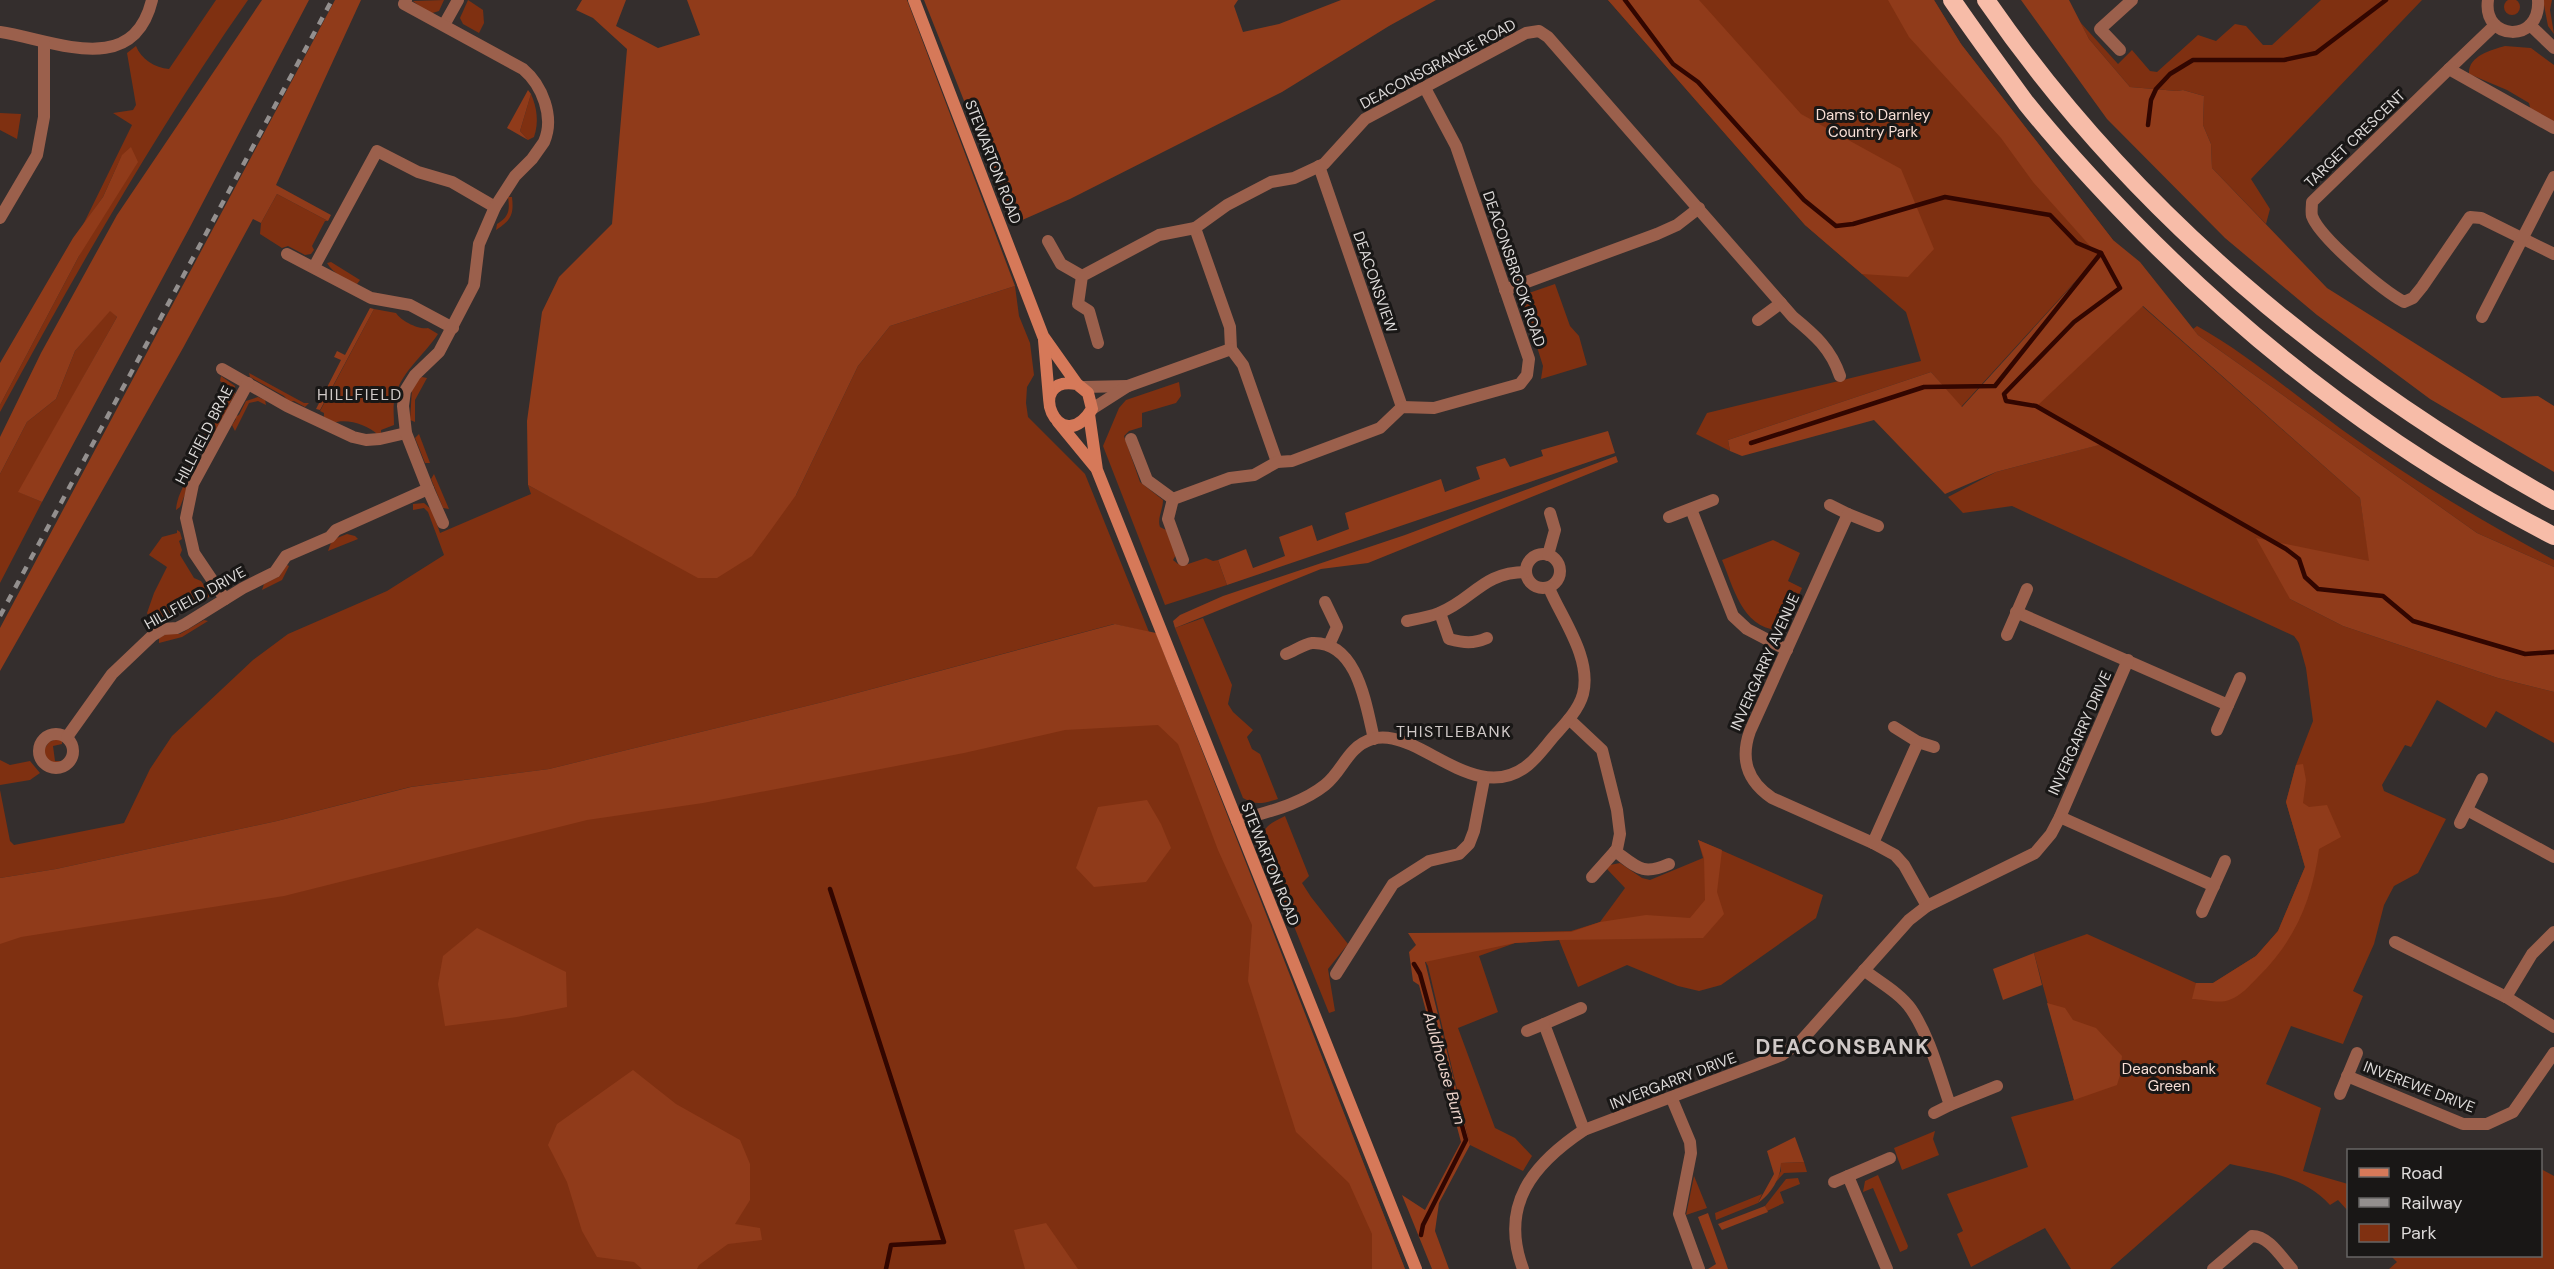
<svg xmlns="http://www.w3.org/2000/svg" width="2554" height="1269" viewBox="0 0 2554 1269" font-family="'DM Sans',sans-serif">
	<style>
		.green { fill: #7f3011 }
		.forest { fill: #903b1a }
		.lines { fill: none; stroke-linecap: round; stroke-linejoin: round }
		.stream { stroke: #320600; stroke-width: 4.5 }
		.street { stroke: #9b604c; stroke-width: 12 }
		.secondary { stroke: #d67959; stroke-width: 12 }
		.highway { stroke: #f7bca8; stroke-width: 18 }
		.rail { stroke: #938f8e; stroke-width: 4.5; stroke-dasharray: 8 8; stroke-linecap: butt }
		.labels { text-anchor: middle; stroke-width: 6; stroke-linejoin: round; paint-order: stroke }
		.street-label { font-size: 15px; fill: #dddad9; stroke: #191716 }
		.park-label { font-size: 15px; fill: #f7ded5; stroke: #191716 }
		.neighbourhood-label { font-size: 16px; letter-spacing: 1.5px; fill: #d0c9c7; stroke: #191716 }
		.water-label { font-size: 16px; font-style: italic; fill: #eed5cc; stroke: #191716 }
		.district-label { font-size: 21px; font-weight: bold; letter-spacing: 1.5px; fill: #d0c9c7; stroke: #191716 }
	</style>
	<rect width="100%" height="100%" fill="#342e2d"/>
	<g class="green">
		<circle cx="2512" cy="7" r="8"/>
		<path d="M216,0H248C156,131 76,272 0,412V405L79,256L122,155L103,197L83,225L132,125L113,113L133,110L136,105L127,53L136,46C141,59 155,68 169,69Z"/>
		<polygon points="444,0 439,11 429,14 413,1"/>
		<polygon points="468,0 483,10 484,23 479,33 463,24 460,18"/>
		<polygon points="1608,0 1934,0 1961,44 2113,240 1961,407 1931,372 1728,440 1730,451 1696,434 1707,413 1921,361 1906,312 1805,225"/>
		<polygon points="2321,0 2422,0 2251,179 2270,209 2266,224 2212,168 2211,144 2203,125 2204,96 2183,90 2177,91 2130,87 2089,39 2080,22 2118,64 2132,50 2150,71 2157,72 2198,35 2216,41 2235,24 2246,26 2263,45 2272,45"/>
		<polygon points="2543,0 2552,0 2550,10 2554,34 2548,26"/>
		<path d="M2505,46L2531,48L2554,65V123L2531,111L2529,103L2507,90L2469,74C2468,56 2491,50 2505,46Z"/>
		<path d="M531,94C537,108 539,122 534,137L528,140L520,131Z"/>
		<polygon points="0,113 21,114 17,139 0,130"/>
		<polygon points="277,194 328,221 325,221 312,246 314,250 311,254 305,255 288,246 282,248 260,234 261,223"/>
		<path d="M508,197H512C514,215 511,220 496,230L497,224C509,217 510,210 508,197Z"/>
		<path d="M331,262L360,280L357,284C347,282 333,273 327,263Z"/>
		<polygon points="1555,284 1570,326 1579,336 1587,365 1541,379 1543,366 1522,299 1526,294"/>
		<polygon points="1015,286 1019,316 1030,343 1034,375 1027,387 1026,403 1028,417 1085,474 1149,632 1114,624 827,701 549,769 410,787 277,821 56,869 0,878 0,790 10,841 14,845 124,823 150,769 172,736 253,660 288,634 387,591 444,555 428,512 424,508 413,510 413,504 424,503 432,510 440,533 531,494 528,485 577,511 796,495 858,366 890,326"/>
		<path d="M2142,306L2360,498L2370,562L2290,599L2343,626L2498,678L2554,692V743L2496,711L2486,728L2437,700L2411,747L2405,745L2382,785L2384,791L2446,819L2418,873L2394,886L2384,905L2374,944L2353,991L2363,996L2343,1044L2291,1026L2266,1084L2321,1108L2303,1171L2348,1184V1211L2338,1200L2330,1205C2302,1175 2268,1173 2230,1164L2110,1269H2071L2045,1228L1971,1267L1957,1234L1963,1231L1947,1194L2028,1167L2011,1117L2074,1100L2034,953L2087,934L2196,983H2213L2256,956L2278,931L2305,867L2286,802L2296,765L2313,721L2306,668L2299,643L2294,636L2012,506L1963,513L1948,497L1996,472L2102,444L2036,406Z"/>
		<path d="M374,309L396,313C401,321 419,330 428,328L438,334C423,357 399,373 394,401C393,409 394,417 394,425L381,430V434L378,435C368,425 347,418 333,423L324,417V413L320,411Z"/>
		<polygon points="110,310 117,317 19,492 42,502 0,583 0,474 27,422 56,399 75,351"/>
		<path d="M2197,326C2249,355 2293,394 2341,429C2409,478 2480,520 2554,560V567L2477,533L2198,335L2193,329Z"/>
		<polygon points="249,373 304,403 309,403 305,407 294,401 289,402 284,396 250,377"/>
		<polygon points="221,376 235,386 235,394 213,436 201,440 204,434 212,429 230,393 231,389 220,381"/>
		<polygon points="422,377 427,378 415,400 415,422 410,420 412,388 417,378"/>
		<path d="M1179,382L1181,396L1176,403L1142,413V427L1129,431L1124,436L1140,482L1163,500C1163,510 1157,518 1160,527L1168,531L1177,553L1173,560L1178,564L1185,565L1206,558L1213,561L1218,560L1227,585L1165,605L1103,446L1119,408L1126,400Z"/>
		<polygon points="258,397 265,400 266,405 258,401 249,403 235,431 232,425 236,419 234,417 239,415 246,401"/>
		<polygon points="419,434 430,463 425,463 415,438"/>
		<path d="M190,463L193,474L180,507L176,510C177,496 183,489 187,477C188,471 187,468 190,463Z"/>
		<polygon points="434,474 449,509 443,508 431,479"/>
		<polygon points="177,530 180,532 182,539 179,541 182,550 180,555 194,578 201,581 210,594 209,597 198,604 191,602 177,611 174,619 159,619 152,623 147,613 154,593 167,567 149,555 162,537 177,533"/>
		<polygon points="347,534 355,536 358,539 328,551 332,540"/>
		<path d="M1773,540L1800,553L1788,581L1802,588L1787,623L1777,630C1742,627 1733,586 1722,560Z"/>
		<polygon points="285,564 289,566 282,580 262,590 264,584 280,576"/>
		<path d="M1203,618L1232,685L1228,704L1233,712L1253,730L1247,737L1252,749L1260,754L1278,799C1264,803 1256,806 1243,798L1175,628Z"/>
		<polygon points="204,620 208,621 182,637 159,643 159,638 166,634 180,634"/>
		<polygon points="1169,670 1405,1269 0,1269 0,904"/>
		<polygon points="57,739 62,741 62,744 53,746 55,761 65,761 58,766 49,763 43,751 49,742"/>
		<polygon points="0,760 10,765 30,761 40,773 30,780 0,785"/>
		<path d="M1285,816L1309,876L1302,883L1311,897L1348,944L1328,969L1335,1011L1329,1013L1260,842C1263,826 1271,823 1285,816Z"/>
		<polygon points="1698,840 1823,895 1816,918 1721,985 1699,991 1678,986 1627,965 1578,987 1559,940 1515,943 1479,956 1498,1012 1458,1028 1495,1128 1515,1138 1532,1156 1523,1171 1470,1145 1428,966 1416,945 1453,934 1571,931 1600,922 1625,888 1607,869 1610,865 1620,863 1642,878 1650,880 1703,858"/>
		<polygon points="1935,1131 1933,1139 1939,1155 1902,1170 1894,1148"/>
		<polygon points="1804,1162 1807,1172 1784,1173 1774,1184 1781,1171 1781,1163"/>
		<polygon points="2541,1169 2554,1176 2554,1269 2389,1269 2397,1262 2391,1256 2540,1256"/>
		<polygon points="1878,1175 1908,1246 1907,1249 1900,1252 1873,1188 1863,1192 1865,1181"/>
		<polygon points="1694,1176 1707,1208 1686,1215"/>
		<polygon points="1798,1178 1800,1184 1780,1192 1784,1203 1767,1211 1765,1206 1786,1179"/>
		<polygon points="1762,1194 1758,1203 1716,1220 1715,1213"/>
	</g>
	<g class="forest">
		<polygon points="262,0 309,0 190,227 42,502 18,492 117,317 110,311 75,351 56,399 27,422 0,474 0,437 41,353 117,215"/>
		<polygon points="335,0 361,0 276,185 331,215 328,221 277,194 261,223 253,219 183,348 0,671 0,628"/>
		<polygon points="582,0 626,0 616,26 658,48 700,35 687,0 907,0 1015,286 890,326 858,366 796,495 752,556 717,578 698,578 528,485 527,421 542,312 559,277 612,224 627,49 593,18 576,10"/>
		<polygon points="924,0 1238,0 1234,6 1243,32 1279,24 1341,0 1436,0 1389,26 1282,92 1070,199 1013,224"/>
		<polygon points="1608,0 1699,0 1801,114 1901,169 1934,249 1908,277 1862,274 1805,225"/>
		<polygon points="1888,0 1934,0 1961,44 2113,240 2140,262 2198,335 2477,533 2554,567 2554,692 2498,678 2343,626 2290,599 2256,538 2369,561 2360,498 2143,306 2037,406 2103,444 1996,472 1945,494 1874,420 1742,456 1730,451 1728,440 1931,372 1962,407 2099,256 2033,182 2001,138 1909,37"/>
		<polygon points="2021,0 2069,0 2089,39 2130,87 2177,91 2183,90 2204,96 2203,125 2211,144 2212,168 2327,288 2502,398 2538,396 2554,406 2554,472 2430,399 2317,315 2225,238 2107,119"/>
		<polygon points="528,90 531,94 520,131 528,140 507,128"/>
		<polygon points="131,147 138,162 79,256 0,405 0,363 73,238 103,197 122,155"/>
		<polygon points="370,308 374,309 320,410 316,409 341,360 334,357 337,351 345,355"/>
		<polygon points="1608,431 1615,453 1227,585 1218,560 1246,549 1253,568 1285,556 1279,537 1312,525 1317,541 1349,529 1345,513 1441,479 1445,492 1480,479 1476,467 1505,458 1510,467 1543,456 1541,450"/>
		<polygon points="1616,456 1618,462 1368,563 1321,569 1175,628 1173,621 1180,615 1223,596 1405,535"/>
		<polygon points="1115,624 1156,633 1405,1269 1372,1269 1372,1234 1349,1183 1296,1132 1248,981 1252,925 1218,850 1178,744 1158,725 1065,730 964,753 703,803 587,820 284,896 21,937 0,944 0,878 56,869 277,821 411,787 549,769 827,701"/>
		<path d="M2303,764L2306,780L2303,803L2309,807L2327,805L2341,837L2319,849C2312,900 2295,941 2258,977C2249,986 2241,996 2229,1000C2219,1004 2203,999 2192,999L2196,983H2213L2256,956L2278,931L2305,867L2286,802L2296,765Z"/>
		<polygon points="1147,800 1161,824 1171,848 1146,882 1094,887 1076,868 1098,807"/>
		<polygon points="1698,840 1722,850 1717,892 1724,914 1703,938 1559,940 1515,943 1425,962 1470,1145 1439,1203 1435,1231 1449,1269 1432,1269 1402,1195 1425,1210 1461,1142 1419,985 1413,981 1409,952 1416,945 1408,933 1571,932 1600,922 1646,915 1690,918 1705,900 1704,858"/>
		<polygon points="477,928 566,972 567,1007 517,1017 445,1026 438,984 443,956"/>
		<polygon points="2034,953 2042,985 2003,1000 1993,969"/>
		<polygon points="2047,1003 2065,1008 2073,1020 2096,1028 2122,1056 2120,1075 2117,1085 2074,1100"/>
		<polygon points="633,1070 676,1104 740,1140 750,1164 750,1200 735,1224 760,1228 762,1240 728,1244 699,1265 697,1269 642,1269 634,1262 597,1257 582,1231 567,1182 548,1145 557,1124"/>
		<path d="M1795,1137L1804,1162L1781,1163C1781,1178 1770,1195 1758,1203L1774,1174L1767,1151Z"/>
		<polygon points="1765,1206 1768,1212 1722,1230 1718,1224"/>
		<polygon points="1708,1213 1728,1269 1708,1269 1716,1264 1698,1217"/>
		<polygon points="1046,1223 1078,1269 1025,1269 1014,1230"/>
	</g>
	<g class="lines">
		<g class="stream">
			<polyline points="1625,0 1673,64 1698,82 1804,200 1836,226 1853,224 1945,197 2050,215 2077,243 2101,253 2120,288 2074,322 2004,394 2006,401 2036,406 2286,549 2299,559 2305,577 2318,589 2383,596 2413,621 2525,654 2554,652"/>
			<polyline points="2148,125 2151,100 2156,89 2170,74 2193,60 2284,60 2316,53 2386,0"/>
			<polyline points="1751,443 1924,387 1995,386 2101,253"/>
			<polyline points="830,889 944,1242 891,1245 886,1269"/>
			<polyline points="1414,964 1420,974 1466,1140 1423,1225 1421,1235"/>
		</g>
		<g class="street">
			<path d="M2488,0C2482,41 2541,44 2538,0"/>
			<polyline points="444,25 458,0"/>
			<polyline points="2530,25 2554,48"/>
			<path d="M0,32C54,40 133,79 152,0"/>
			<polyline points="2120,50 2100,29 2132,0"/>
			<polyline points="2449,69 2495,25"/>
			<path d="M2554,128L2449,69L2312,202C2312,206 2311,212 2312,216C2320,238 2382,290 2404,302L2413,298L2422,287L2470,217L2481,218L2554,254"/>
			<polyline points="1319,166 1402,407"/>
			<polyline points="0,218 37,155 44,117 44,43"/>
			<polyline points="1195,228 1230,327 1231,349 1243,365 1277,462"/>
			<polyline points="1048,241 1061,264 1082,276"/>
			<polyline points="287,254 371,298 410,305 453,328"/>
			<polyline points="314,267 377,151 418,172 452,182 495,207"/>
			<polyline points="1505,290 1657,234 1677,225 1699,208"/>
			<polyline points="2482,317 2554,177"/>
			<polyline points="1758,320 1781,303"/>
			<path d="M1098,343L1089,311L1078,304L1082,276L1159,235L1195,228L1227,205L1271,182L1294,178L1324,164L1365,119L1526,33L1539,31L1548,37L1793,317C1815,335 1831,349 1840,376"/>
			<polyline points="222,369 287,406 353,437 366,440 380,439 406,433"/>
			<polyline points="1084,387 1128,386"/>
			<polyline points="1092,409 1128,386 1231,349"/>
			<polyline points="1131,439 1147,480 1173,499"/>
			<polyline points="428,489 443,523"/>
			<polyline points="1830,505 1848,514"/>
			<polyline points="1691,509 1733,616 1747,629 1787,650"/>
			<polyline points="1669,517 1713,500"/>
			<path d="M1878,526L1848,514L1750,731C1740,759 1747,781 1772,798L1873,843L1895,855L1904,865L1927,906"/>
			<circle cx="1543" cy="571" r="17"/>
			<polyline points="1548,555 1555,530 1550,513"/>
			<polyline points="1183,560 1168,519 1173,499 1230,478 1254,475 1277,462 1292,461 1380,428 1402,407 1434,408 1520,384 1527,375 1529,359 1456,146 1425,88"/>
			<polyline points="225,599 194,553 186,518 193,484 248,383"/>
			<polyline points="1325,602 1337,627 1329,645"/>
			<polyline points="2016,612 2228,705"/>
			<path d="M1440,613L1449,639C1464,643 1473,644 1487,638"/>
			<path d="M1407,621C1417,619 1429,617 1439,613C1473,600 1482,572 1526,572"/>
			<polyline points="2007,635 2027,589"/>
			<path d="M1286,654C1294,651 1304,644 1312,643C1358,641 1366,706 1374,739"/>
			<polyline points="1569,719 1602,750 1617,810 1620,834 1617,849 1592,877"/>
			<polyline points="1894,727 1918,742 1934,747"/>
			<polyline points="2217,730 2240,678"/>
			<circle cx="56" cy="751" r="17"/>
			<path d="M67,737L112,674L153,635L163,629L177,628L185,624L243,588L275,572L286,556L330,537L336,530L428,489L406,433L403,406L405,391L415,375L439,352L474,285L479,244L495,207L515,176L532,159L544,142C555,117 542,85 523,69L404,4L406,0"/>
			<polyline points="2467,810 2554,857"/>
			<polyline points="2060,817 2214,886"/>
			<path d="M1237,821C1266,812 1300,805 1325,785C1343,771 1347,747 1372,739C1386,735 1400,740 1412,745C1449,762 1490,796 1528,765C1538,757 1547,744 1555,735C1566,723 1579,709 1583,694C1592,658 1562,619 1549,588"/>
			<polyline points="2460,823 2482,779"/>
			<polyline points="1873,843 1918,742"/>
			<path d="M1615,851C1637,867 1642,876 1669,864"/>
			<polyline points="2202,912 2225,861"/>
			<polyline points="2395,942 2506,997 2554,1027"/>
			<path d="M1864,970C1879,982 1900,993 1911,1009C1930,1037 1939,1074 1950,1105L1997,1086"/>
			<polyline points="1336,974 1393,884 1429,861 1459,854 1469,844 1474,831 1484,779"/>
			<polyline points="2506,997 2532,954 2554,932"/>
			<polyline points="1581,1008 1544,1024 1584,1130"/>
			<polyline points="1527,1031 1544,1024"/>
			<polyline points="2347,1076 2463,1124 2487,1124 2513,1112 2554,1053"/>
			<polyline points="2340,1094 2357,1053"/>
			<polyline points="1672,1099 1690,1142 1691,1153 1679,1214 1699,1269"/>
			<polyline points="1934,1113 1950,1105"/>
			<polyline points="1848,1176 1887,1269"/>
			<polyline points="1834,1182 1890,1158"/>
			<path d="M1523,1269C1499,1205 1533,1164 1584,1130L1782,1055L1801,1041L1909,920L1927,906L2035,853L2051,834L2060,817L2128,660"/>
			<path d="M2213,1269L2252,1236C2269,1236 2281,1257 2292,1269"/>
		</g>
		<g class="secondary">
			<path d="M914,0L1043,336L1077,384L1088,393L1092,409C1059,462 1023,374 1077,384"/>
			<polyline points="1044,340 1049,398"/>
			<polyline points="1089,414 1097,470 1416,1269"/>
			<polyline points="1058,422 1095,467"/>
		</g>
		<g class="highway">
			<path d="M1952,0C1976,35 2001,69 2026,103C2059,144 2095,183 2132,221C2256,348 2396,455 2554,536"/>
			<path d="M1986,0C2131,211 2332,377 2554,501"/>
		</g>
		<polyline class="rail" points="0,616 332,0"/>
	</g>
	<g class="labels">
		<g class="street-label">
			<text transform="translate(1438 64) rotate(-28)" y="5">DEACONSGRANGE ROAD</text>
			<text transform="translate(2355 139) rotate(-44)" y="5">TARGET CRESCENT</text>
			<text transform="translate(993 162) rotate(69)" y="5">STEWARTON ROAD</text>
			<text transform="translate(1514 269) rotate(71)" y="5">DEACONSBROOK ROAD</text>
			<text transform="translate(1375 282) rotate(71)" y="5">DEACONSVIEW</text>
			<text transform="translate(204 435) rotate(-63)" y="5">HILLFIELD BRAE</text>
			<text transform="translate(195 598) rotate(-29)" y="5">HILLFIELD DRIVE</text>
			<text transform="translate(1765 662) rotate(-66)" y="5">INVERGARRY AVENUE</text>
			<text transform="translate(2080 733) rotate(-66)" y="5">INVERGARRY DRIVE</text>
			<text transform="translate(1270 864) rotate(68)" y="5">STEWARTON ROAD</text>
			<text transform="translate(1673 1081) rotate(-21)" y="5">INVERGARRY DRIVE</text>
			<text transform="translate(2419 1087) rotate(21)" y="5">INVEREWE DRIVE</text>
		</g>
		<g class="park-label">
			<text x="1873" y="120">Dams to Darnley<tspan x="1873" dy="17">Country Park</tspan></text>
			<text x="2169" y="1074">Deaconsbank<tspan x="2169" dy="17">Green</tspan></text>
		</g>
		<g class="neighbourhood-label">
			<text x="360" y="400">HILLFIELD</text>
			<text x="1454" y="737">THISTLEBANK</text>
		</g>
		<g class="water-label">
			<text transform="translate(1445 1068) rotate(74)" y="6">Auldhouse Burn</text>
		</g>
		<g class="district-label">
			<text x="1843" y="1054">DEACONSBANK</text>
		</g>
	</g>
	<rect x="2347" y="1149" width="195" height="108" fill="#191716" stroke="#676564" stroke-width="1.5"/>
	<rect x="2359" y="1168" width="30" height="9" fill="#d67959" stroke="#676564" stroke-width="1.5"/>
	<text x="2401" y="1179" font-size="18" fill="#dddad9">Road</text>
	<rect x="2359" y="1198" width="30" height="9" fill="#938f8e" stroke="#676564" stroke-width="1.5"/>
	<text x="2401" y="1209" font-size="18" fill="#dddad9">Railway</text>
	<rect x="2359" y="1224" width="30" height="18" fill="#7f3011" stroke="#676564" stroke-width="1.5"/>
	<text x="2401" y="1239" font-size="18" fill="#dddad9">Park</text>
</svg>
